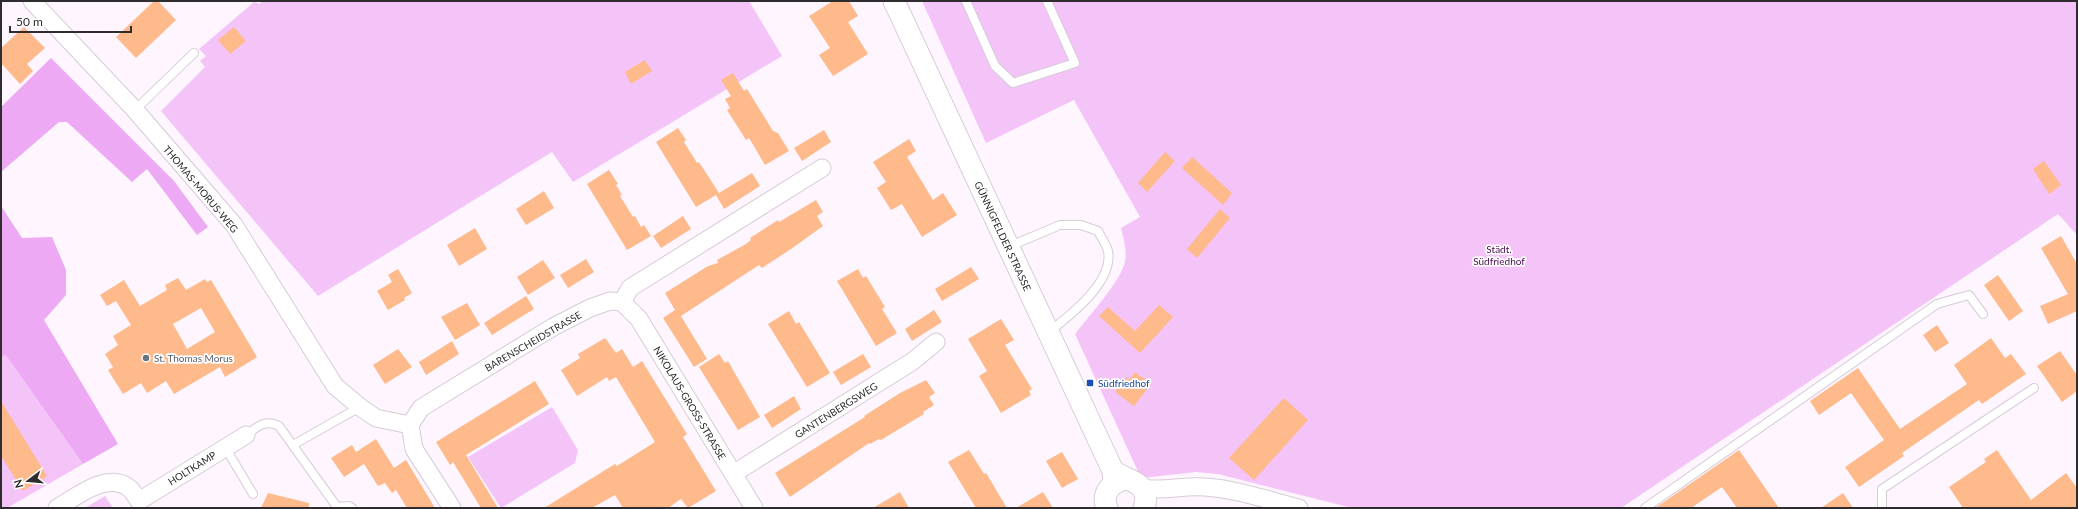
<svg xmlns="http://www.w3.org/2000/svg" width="2078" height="509" viewBox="0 0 2078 509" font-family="Lato,sans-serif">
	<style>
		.green { fill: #f4c3f8 }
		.forest { fill: #eda9f3 }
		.building { fill: #feba8b; fill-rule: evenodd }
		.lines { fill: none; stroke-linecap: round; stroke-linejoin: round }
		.service-casing { stroke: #d5ccd6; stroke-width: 10 }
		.minor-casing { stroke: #d5ccd6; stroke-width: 19 }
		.tertiary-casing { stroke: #d5ccd6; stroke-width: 23 }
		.service { stroke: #fff; stroke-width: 8 }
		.minor { stroke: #fff; stroke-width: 17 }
		.tertiary { stroke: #fff; stroke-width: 21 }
		.worship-dot { fill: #6b7280; stroke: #fff; stroke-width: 1.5 }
		.transit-dot { fill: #1a4fb4; stroke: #fff; stroke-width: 1.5 }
		.labels { text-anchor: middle; stroke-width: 3.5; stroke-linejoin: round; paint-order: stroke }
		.street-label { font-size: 10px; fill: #2f2c30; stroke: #fff }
		.park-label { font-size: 10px; fill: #4a0d50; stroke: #fff }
		.worship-label { font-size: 10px; fill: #5b616d; stroke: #fff; text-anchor: start }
		.transit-label { font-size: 10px; fill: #164399; stroke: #fff; text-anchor: start }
	</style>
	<rect width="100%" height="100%" fill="#fef5ff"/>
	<g class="green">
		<polygon points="262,1 749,1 782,56 573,182 552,152 318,296 161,111 205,67 200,61 206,56 199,49 254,2 260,4"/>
		<path d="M922,1H2077V235L2058,214L1621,508H1352L1218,474L1196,472L1141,478L1075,334C1088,317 1118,284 1124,265C1128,253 1124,240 1121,228L1140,217L1074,100L986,143Z"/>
		<polygon points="6,354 83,464 7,508 1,508 1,357"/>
		<polygon points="552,407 578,450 575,463 501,508 468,457"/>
		<polygon points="105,496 113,508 85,508"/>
	</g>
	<g class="forest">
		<polygon points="51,58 174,181 208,227 197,235 147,169 132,182 67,122 59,122 1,172 1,107"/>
		<polygon points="1,206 22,238 52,237 66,270 66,295 44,320 118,444 83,464 6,355 1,357"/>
	</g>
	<g class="building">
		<polygon points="154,1 158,1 176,20 136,58 116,37"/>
		<polygon points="833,1 849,1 858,16 848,22 868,54 833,76 819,55 830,48 809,16"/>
		<polygon points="24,27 45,48 27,64 33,71 20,84 1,63 1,48"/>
		<polygon points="234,27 246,41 230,54 218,40"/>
		<polygon points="645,60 652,71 631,84 625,72"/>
		<polygon points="733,73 744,91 747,89 773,131 778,133 789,151 765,165 749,138 746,140 727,110 730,108 725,99 731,96 721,80"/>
		<polygon points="678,128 686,140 684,142 697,163 699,162 719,193 752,173 760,186 724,209 716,195 696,207 656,142"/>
		<polygon points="824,130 831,142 802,161 794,148"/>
		<polygon points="909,139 916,151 907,157 933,200 943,193 957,215 922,237 902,204 891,210 877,188 886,182 873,162"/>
		<polygon points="1165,152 1175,161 1147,192 1138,183"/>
		<polygon points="1192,157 1232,193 1223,205 1182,168"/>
		<polygon points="2044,161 2061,185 2049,194 2033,169"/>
		<polygon points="609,170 618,184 616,185 622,195 620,196 633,217 635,216 641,227 644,225 651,236 627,250 587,184"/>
		<polygon points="544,191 554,208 526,225 516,209"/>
		<polygon points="816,200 823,212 817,216 823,226 791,249 762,268 759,265 681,316 707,359 694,367 663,318 675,310 665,293 708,266 718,263 717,260 746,244 751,240 750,238 778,220 779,222"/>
		<polygon points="1220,209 1230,218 1197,258 1187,249"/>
		<polygon points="683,216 691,229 661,248 653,236"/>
		<polygon points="475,228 487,249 459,266 447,245"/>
		<polygon points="2061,236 2077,264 2077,311 2048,324 2040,306 2068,294 2041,248"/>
		<polygon points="586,259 594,272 568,288 560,275"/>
		<polygon points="543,260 555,278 528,295 517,277"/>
		<polygon points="971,267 979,279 942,301 935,289"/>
		<polygon points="398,269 412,293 404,298 405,300 388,310 377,291 392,282 388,275"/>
		<polygon points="858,269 863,278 866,276 885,307 882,309 897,333 876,346 837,281"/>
		<polygon points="1998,275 2023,311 2009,321 1984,285"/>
		<path d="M178,278L186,290L205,279L207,282L211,280L257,357L225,377L220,367L174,394L166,381L147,393L141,383L123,394L108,370L113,367L105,354L118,345L113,336L131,325L116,301L107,306L100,295L124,280L140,306L167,290L165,285ZM201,308L215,332L187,349L173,324Z"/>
		<polygon points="526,296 534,309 492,335 484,323"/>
		<polygon points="467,303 480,325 455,340 441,317"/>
		<polygon points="1159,305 1173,317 1140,353 1099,316 1108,307 1135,331"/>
		<polygon points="934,310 942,322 912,341 905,329"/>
		<polygon points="789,311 796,324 799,322 830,373 807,387 768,324"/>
		<polygon points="1001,319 1014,340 1005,345 1032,389 1029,391 1031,395 1001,413 979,376 987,371 968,339"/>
		<polygon points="1937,325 1949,343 1935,352 1923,335"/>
		<polygon points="605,338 616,353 622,349 633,367 642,361 687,434 683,437 716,491 688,508 681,499 668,508 623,508 615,495 592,508 544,508 615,464 617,466 655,442 616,377 609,381 607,377 577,396 561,370 580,358 578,354"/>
		<polygon points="1991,338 2005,358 2011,354 2026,374 1982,404 1979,400 1902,453 1904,456 1859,487 1845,467 1884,440 1851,393 1819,415 1810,401 1858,368 1900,429 1967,384 1954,365"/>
		<polygon points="452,341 459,354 426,375 419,362"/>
		<polygon points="398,349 412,367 385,384 373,365"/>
		<polygon points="2060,351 2077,375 2077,391 2062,402 2037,366"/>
		<polygon points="719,354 725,363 728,361 760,417 738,430 699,367"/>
		<polygon points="863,354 871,367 841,385 833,372"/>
		<polygon points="1135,372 1151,384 1134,406 1115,392 1126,377 1129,380"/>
		<polygon points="926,380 935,393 929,397 934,405 923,412 924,414 881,440 879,439 870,444 869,443 790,497 775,473 865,417 864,416 900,393"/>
		<polygon points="535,381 549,404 466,455 498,508 481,508 453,462 450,465 436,442"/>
		<polygon points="794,396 801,409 772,428 764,415"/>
		<polygon points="1284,398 1308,420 1254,480 1229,458"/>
		<polygon points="1,401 47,476 23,491 1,456"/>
		<polygon points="376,439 394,468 406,460 435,508 407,508 396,490 392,493 385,483 378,486 364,464 344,477 331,458 352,445 356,452"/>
		<polygon points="969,450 984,474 986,473 1007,508 976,508 948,462"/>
		<polygon points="1739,450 1779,508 1737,508 1722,487 1691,508 1655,508"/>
		<polygon points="1997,450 2031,500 2066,473 2077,488 2077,508 1963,508 1949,487 1986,462 1984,459"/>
		<polygon points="1062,452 1078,479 1062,488 1046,461"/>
		<polygon points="900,492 909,508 873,508"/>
		<polygon points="1043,492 1053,508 1016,508"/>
		<polygon points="268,493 309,503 309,508 261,508"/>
		<polygon points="1843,493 1853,508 1821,508"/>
	</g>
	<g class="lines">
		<defs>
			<g id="service">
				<polyline points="966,1 995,66 1013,83 1075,63 1047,1"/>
				<polyline points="135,110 194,53"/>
				<path d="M1008,247L1060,225H1081L1098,231C1101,237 1106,244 1108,251C1114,282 1070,315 1049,332"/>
				<path d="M246,435C257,427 265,419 279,426L337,507L349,506L352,508"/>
				<polyline points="293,445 360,407"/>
				<polyline points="225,447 253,494"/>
				<polyline points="1645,508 1937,304 1969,295 1983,314"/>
				<polyline points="1882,508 1882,489 2034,388"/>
			</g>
			<g id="minor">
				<polyline points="32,1 135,110 234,225 335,386 360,407 376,418 410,425"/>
				<polyline points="622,302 639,319 754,508"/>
				<polyline points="622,302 630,288 822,168"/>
				<polyline points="733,474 913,361 936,342"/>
				<path d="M1143,488C1163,492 1183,485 1205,487C1237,489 1267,500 1299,508"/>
				<path d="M57,508C76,497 107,471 129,488C133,491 136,497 139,501L246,435"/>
				<polyline points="452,508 414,449 410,425 421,408 553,327 590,308 610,301 622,302"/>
			</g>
			<g id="tertiary">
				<polyline points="894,1 1113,471 1114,482"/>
				<path d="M1113,471C1129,482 1152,482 1144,508"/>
				<path d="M1107,508C1101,493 1111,483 1125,479"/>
			</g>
		</defs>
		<use href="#service" class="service-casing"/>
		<use href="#minor" class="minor-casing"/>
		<use href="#tertiary" class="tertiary-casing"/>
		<use href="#service" class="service"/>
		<use href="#minor" class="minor"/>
		<use href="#tertiary" class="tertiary"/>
	</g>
	<circle class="worship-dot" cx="146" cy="358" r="4"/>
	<rect class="transit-dot" x="1086" y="379" width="8" height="8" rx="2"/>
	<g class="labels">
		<g class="street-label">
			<text transform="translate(201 189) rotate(50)" y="4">THOMAS-MORUS-WEG</text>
			<text transform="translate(1003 236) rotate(65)" y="4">GÜNNIGFELDER STRASSE</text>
			<text transform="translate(533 341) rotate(-30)" y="4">BARENSCHEIDSTRASSE</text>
			<text transform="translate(690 403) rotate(59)" y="4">NIKOLAUS-GROSS-STRASSE</text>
			<text transform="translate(836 410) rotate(-32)" y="4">GANTENBERGSWEG</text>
			<text transform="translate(192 468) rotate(-32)" y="4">HOLTKAMP</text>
		</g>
		<g class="park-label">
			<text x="1499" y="253">Städt.<tspan x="1499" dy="12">Südfriedhof</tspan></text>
		</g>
		<g class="worship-label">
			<text x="154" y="362">St. Thomas Morus</text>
		</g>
		<g class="transit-label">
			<text x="1098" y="387">Südfriedhof</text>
		</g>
	</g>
	<rect width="2078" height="509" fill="none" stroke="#2f2c30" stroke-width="4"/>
	<g transform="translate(28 481) rotate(254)" stroke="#ffffff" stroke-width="3" paint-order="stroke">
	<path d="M0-3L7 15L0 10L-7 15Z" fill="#2f2c30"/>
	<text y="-6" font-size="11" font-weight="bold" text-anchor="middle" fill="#2f2c30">N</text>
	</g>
	<path d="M10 26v6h121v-6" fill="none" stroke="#2f2c30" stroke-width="2"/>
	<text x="16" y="26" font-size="12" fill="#2f2c30" stroke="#ffffff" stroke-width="3" paint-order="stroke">50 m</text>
</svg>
